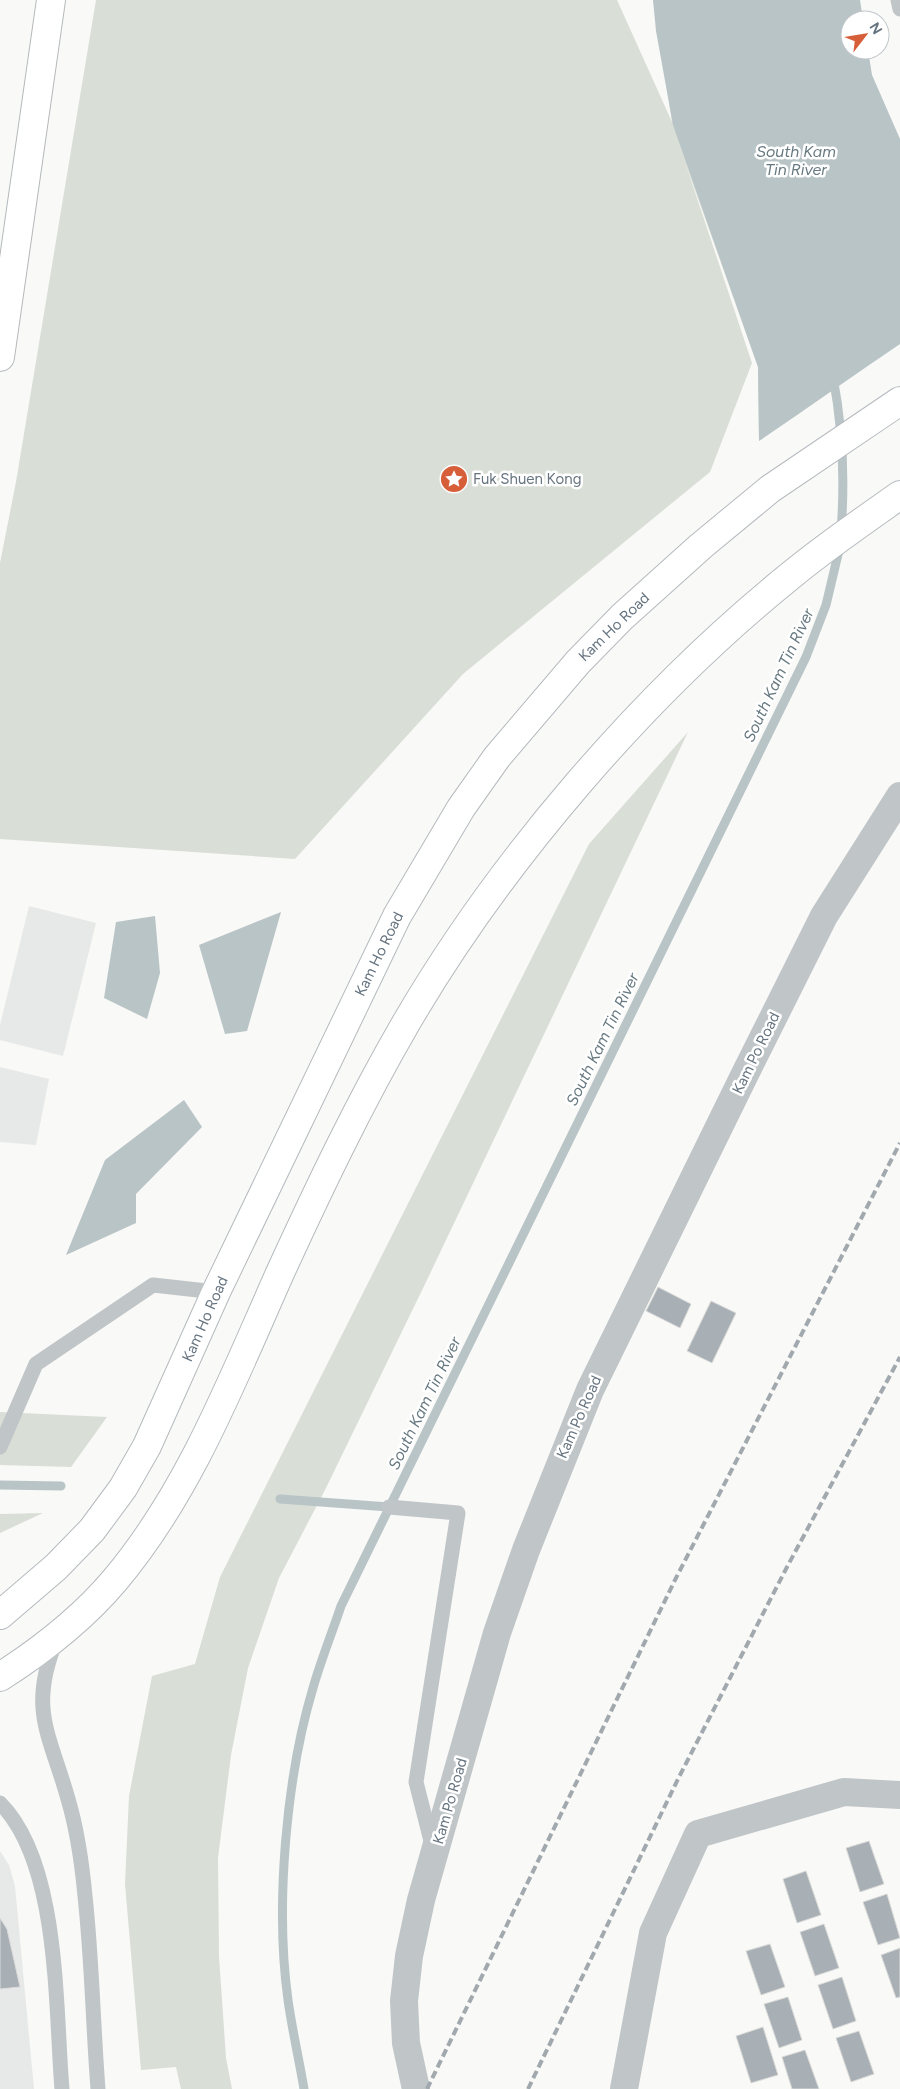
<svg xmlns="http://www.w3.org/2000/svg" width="900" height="2089" viewBox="0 0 900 2089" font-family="Figtree,sans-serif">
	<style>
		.built { fill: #e7e8e8 }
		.green { fill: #d9ded6 }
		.water { fill: #b9c4c7 }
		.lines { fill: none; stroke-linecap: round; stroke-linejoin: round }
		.stream { stroke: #b9c4c7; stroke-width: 9 }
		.building { fill: #a8b0b6; stroke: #dbdbd9 }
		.secondary-casing { stroke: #b5babf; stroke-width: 30 }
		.motorway-casing { stroke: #b4b8bb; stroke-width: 30 }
		.service { stroke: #c0c5c8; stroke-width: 15 }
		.minor { stroke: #c0c5c8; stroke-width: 28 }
		.secondary { stroke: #fff; stroke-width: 28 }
		.motorway { stroke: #fff; stroke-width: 28 }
		.rail { stroke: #a2a9ae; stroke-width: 4; stroke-dasharray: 8 4; stroke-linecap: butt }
		.labels { text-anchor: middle; stroke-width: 5; stroke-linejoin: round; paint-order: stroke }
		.poi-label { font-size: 15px; fill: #667480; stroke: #fff; text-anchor: start }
		.street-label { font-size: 15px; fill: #667480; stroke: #fff }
		.water-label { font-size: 16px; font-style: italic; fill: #677980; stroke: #fff }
	</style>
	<rect width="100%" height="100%" fill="#f9f9f7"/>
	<g class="built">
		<polygon points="29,906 96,923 63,1056 0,1040 0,1025"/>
		<polygon points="0,1067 49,1079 36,1145 0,1142"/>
		<polygon points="0,1851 9,1865 15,1886 34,2089 0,2089"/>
	</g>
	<g class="green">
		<polygon points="96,0 617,0 672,122 653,0 794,218 759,441 758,367 685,162 752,363 710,472 463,674 295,859 0,839 0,563 16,482"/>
		<polygon points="688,732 426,1282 326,1488 279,1578 248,1668 231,1755 218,1858 219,1956 226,2058 232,2089 181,2089 176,2067 141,2070 125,1884 129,1796 152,1676 195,1664 220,1577 589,844"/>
		<polygon points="0,1412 107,1417 71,1467 0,1465"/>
		<polygon points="43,1513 0,1533 0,1514"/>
	</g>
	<g class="water">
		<path d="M653,0H860L863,20H850V50H868L872,75L900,139V344C852,376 807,409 759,441L758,367L673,125L656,31Z"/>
		<polygon points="281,912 247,1031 225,1034 199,945"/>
		<polygon points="155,916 160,973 147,1019 104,998 116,922"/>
		<polygon points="184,1100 202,1127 136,1194 136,1223 66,1255 105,1160"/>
	</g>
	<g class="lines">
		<g class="stream">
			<path d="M833,377C843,429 845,479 841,531"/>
			<polyline points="0,1485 61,1486"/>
			<polyline points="280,1499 389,1507"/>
			<path d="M304,2089C299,2059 292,2029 288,2000C275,1906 286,1778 313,1688C321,1660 332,1633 341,1606L806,657L826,605L840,546"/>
		</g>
	</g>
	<g class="building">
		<polygon points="658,1287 691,1304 680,1328 646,1311"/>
		<polygon points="711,1301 736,1313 712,1363 687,1351"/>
		<polygon points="869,1841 884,1884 860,1892 846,1848"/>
		<polygon points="806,1871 821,1915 797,1923 783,1879"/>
		<polygon points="887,1894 900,1938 878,1945 863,1902"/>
		<polygon points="0,1918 7,1929 20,1987 0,1989"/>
		<polygon points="824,1924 839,1968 815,1976 800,1932"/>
		<polygon points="770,1944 785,1987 761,1995 746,1951"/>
		<polygon points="900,1948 900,1997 896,1998 881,1955"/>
		<polygon points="842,1977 856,2021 833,2029 818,1985"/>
		<polygon points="788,1997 802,2040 779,2048 764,2004"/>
		<polygon points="763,2027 778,2075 751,2083 736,2036"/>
		<polygon points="859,2031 874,2074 851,2082 836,2038"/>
		<polygon points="805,2050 819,2089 792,2089 782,2057"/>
	</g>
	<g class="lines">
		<defs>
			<g id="secondary">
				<polyline points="0,1615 56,1567 92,1530 123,1488 147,1446 216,1292 397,916 461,808 497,757 578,662 622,617 701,546 770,489 900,401"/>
				<path d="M0,1677C42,1650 83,1618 115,1580C190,1491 233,1378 280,1273C319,1188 359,1104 406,1023C501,860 644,694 790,576C825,547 863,521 900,495"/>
			</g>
			<polyline id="motorway" points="0,357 51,0"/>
		</defs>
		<use href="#secondary" class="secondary-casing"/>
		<use href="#motorway" class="motorway-casing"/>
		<g class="service">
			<polyline points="898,0 900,9"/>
			<polyline points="0,1447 36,1364 153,1285 216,1292"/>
			<polyline points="389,1507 458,1513 416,1782 432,1845"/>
			<path d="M56,1641C28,1710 50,1734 68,1799C77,1829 82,1864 85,1896C92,1960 93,2025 98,2089"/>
			<path d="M0,1803C60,1863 55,2007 62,2089"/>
		</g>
		<g class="minor">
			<polyline points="416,2089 406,2043 404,2001 409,1956 421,1900 497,1633 526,1550 590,1390 743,1078 824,916 900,796"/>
			<polyline points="624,2089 653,1933 698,1834 844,1792 900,1795"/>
		</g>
		<use href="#secondary" class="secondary"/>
		<use href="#motorway" class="motorway"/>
		<g class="rail">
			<polyline points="427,2089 676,1578 900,1143"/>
			<polyline points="528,2089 678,1779 787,1567 900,1357"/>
		</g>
	</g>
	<defs>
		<symbol id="sight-disc" viewBox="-11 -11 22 22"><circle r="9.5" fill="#d65f3a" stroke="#fff"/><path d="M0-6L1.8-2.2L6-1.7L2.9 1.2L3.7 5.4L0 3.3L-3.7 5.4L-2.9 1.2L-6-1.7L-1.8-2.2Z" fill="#fff"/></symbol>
	</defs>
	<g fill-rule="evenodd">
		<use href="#sight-disc" x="438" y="463" width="32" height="32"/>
	</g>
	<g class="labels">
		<g class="poi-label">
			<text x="473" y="484">Fuk Shuen Kong</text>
		</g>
		<g class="street-label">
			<text transform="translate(614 627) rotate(-44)" y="5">Kam Ho Road</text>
			<text transform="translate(379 954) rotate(-64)" y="5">Kam Ho Road</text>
			<text transform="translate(756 1053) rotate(-64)" y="5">Kam Po Road</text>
			<text transform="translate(205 1319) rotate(-66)" y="5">Kam Ho Road</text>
			<text transform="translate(579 1417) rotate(-66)" y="5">Kam Po Road</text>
			<text transform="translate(450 1801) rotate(-74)" y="5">Kam Po Road</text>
		</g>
		<g class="water-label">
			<text x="796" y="157">South Kam<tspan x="796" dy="18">Tin River</tspan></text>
			<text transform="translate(778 675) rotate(-65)" y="6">South Kam Tin River</text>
			<text transform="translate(602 1039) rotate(-64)" y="6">South Kam Tin River</text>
			<text transform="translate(424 1403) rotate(-64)" y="6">South Kam Tin River</text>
		</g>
	</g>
	<g transform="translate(865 35) rotate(59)"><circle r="24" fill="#ffffff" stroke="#c2c7cc"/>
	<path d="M0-4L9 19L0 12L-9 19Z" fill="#d65f3a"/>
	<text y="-8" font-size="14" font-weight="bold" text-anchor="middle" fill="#667480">N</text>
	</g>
</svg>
